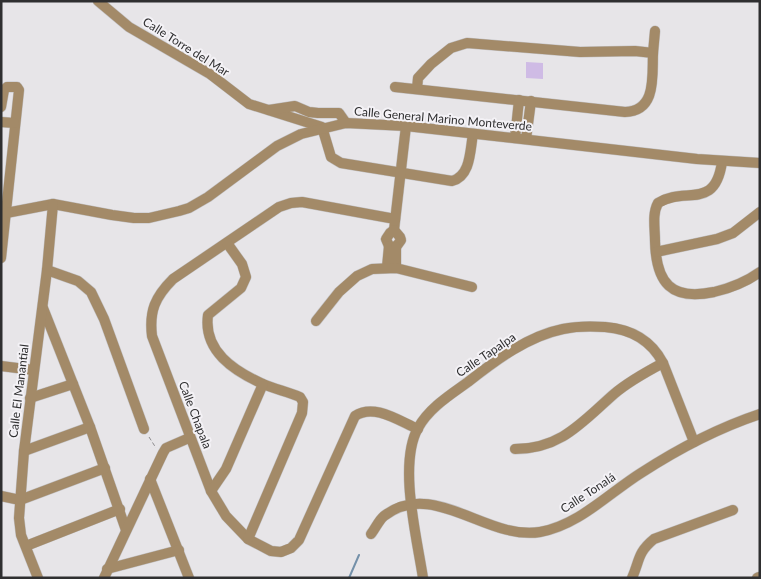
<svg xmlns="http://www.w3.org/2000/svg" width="761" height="579" viewBox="0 0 761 579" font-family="Lato,sans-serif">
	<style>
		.green { fill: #cfbbe5 }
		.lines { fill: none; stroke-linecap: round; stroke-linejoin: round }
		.stream { stroke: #7490a9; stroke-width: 2 }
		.minor-casing { stroke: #c2c1c3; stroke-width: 11 }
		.path { stroke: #8d8c8e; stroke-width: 1; stroke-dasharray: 4 2.5; stroke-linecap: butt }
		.minor { stroke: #a38a68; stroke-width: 10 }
		.labels { text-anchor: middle; stroke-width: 4; stroke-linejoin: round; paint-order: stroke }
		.street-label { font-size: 12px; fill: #2f2f30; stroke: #f4f2f6 }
	</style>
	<rect width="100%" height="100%" fill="#e7e5e8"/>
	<polygon class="green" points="526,62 543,63 543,79 526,78"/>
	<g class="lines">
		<polyline class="stream" points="349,578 359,555"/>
		<defs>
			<g id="minor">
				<path d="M98,1L129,27L210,74L249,104L322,127L331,157L341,163L452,181C471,176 470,150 473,134"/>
				<polyline points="653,53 655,31"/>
				<path d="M395,87L625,112C657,111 652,76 653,53L635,51L580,52L467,43L451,48L431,64L418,78L417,89"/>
				<polyline points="1,107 4,90 7,87 17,87 19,90 1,258"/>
				<polyline points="269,110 295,106 309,112 318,113 339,113 346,123"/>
				<polyline points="1,122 14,123"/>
				<polyline points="515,138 519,100"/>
				<polyline points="526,139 531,101"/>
				<path d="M722,162C715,211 685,186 658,203C652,214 655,228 655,241C656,283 671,301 714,292C731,288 746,282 760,272"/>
				<polyline points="1,214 53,204 112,215 134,218 149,218 179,211 189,208 208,197 277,146 301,134 346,123 406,126 697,159 760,163"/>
				<path d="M395,219L302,202L291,203L279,207L173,279C155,297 149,311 152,336L211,491L226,516L248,539L271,551L281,552L291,548L299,540L355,416C374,403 399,421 418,429"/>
				<polyline points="394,230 406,126"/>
				<polygon points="394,230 400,237 401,240 396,247 389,246 386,239 390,233"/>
				<path d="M227,243L242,264L246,277L241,288L208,315C203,351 234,371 263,384C275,389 288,392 300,397L303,402L302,413L248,539"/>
				<polyline points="656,252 717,239 733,233 760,212"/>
				<polyline points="387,267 389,246"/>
				<polyline points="396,268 396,247"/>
				<polyline points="47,270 78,281 91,292 104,319 144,429"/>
				<polyline points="43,308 90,427 126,530"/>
				<polyline points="316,321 339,292 357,276 372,269 396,268 472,287"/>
				<polyline points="1,366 33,370"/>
				<polyline points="30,398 73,384"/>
				<path d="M515,449C561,449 582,422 614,394C628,382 646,372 663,363"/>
				<polyline points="24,451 90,427"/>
				<polyline points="150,479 189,578"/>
				<polyline points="211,491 226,469 263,384"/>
				<polyline points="1,496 20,500 105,468"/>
				<path d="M371,534C375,529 379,520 384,516C433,478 487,541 540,532C579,525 609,493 641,473C678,449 718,428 760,414"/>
				<polyline points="26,546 120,509"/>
				<polyline points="107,569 179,550"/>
				<polyline points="38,578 21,535 19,518 24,451 47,270 53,204"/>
				<polyline points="104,578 163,453 166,448 189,438"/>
				<path d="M423,578C417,538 398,464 418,428C429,408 450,395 468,382C496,360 528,336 563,329C577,326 591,326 605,327C630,329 651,340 663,363L694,442"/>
				<path d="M632,578C640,560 637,553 654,539L733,510"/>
				<polyline points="757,578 759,577"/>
			</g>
		</defs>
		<use href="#minor" class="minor-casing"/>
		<polyline class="path" points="149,437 156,448"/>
		<use href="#minor" class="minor"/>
	</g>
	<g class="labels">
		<g class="street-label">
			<text transform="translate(186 47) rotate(32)" y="4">Calle Torre del Mar</text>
			<text transform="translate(443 119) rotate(5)" y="4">Calle General Marino Monteverde</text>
			<text transform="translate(486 355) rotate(-34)" y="4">Calle Tapalpa</text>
			<text transform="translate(19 391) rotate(-83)" y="4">Calle El Manantial</text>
			<text transform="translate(195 415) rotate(69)" y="4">Calle Chapala</text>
			<text transform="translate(588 493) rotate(-33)" y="4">Calle Tonalá</text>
		</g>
	</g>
	<rect width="761" height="579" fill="none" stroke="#2f2f30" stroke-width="5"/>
</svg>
